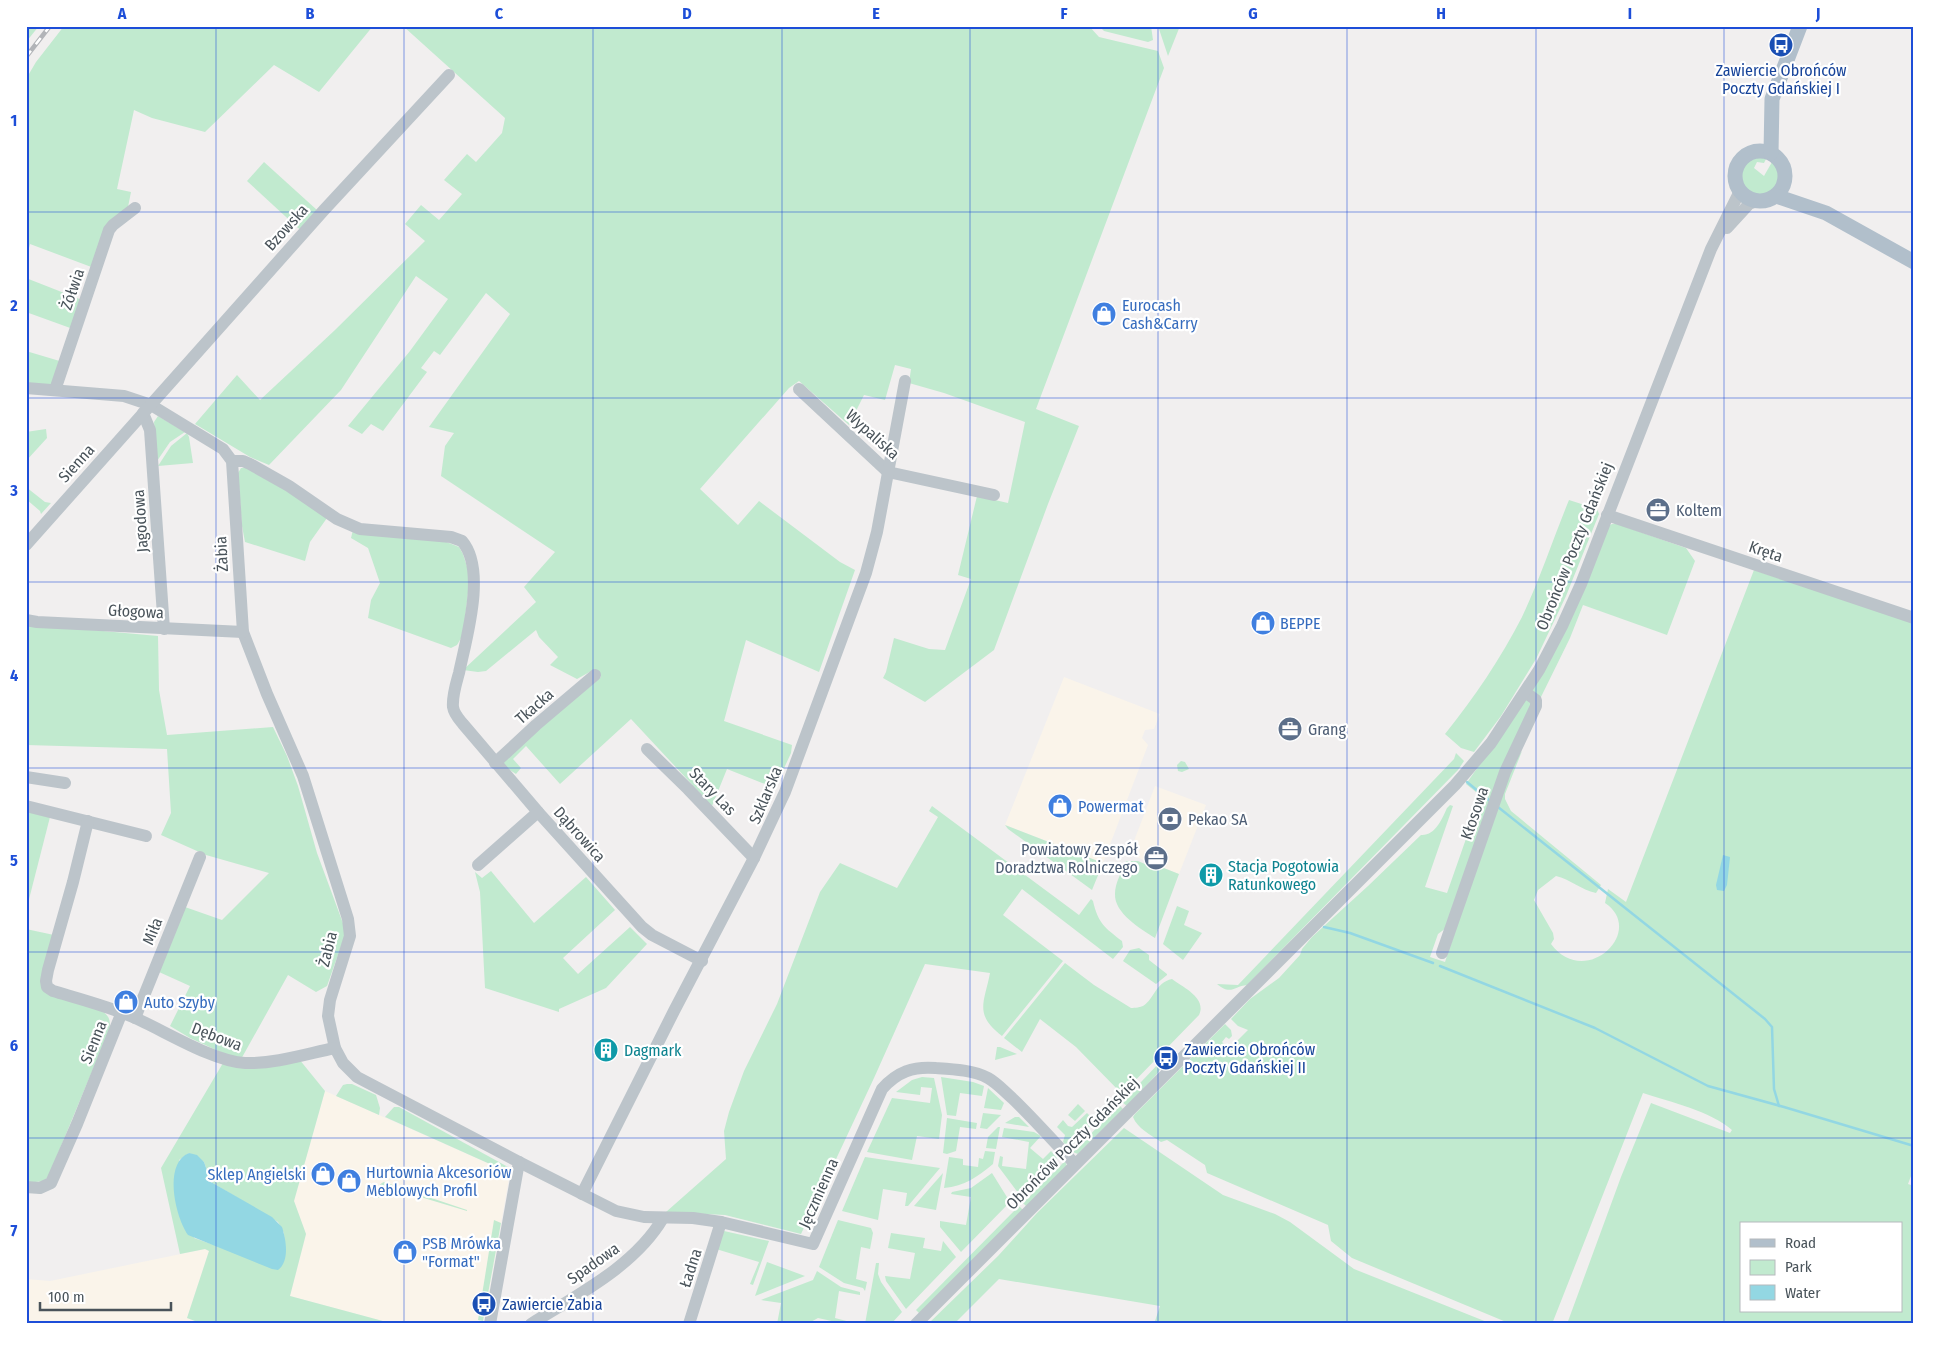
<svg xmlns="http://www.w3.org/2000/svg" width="1940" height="1350" viewBox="0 0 1940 1350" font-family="'Fira Sans Condensed',sans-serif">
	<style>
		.commercial { fill: #faf4ea }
		.green { fill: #c1eacf; fill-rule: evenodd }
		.water { fill: #93d7e3 }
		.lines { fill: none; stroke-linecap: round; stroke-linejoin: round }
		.stream { stroke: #93d7e3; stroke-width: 2.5 }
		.minor { stroke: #bcc4ca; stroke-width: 12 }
		.major { stroke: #b1bfcb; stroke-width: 15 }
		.rail-casing { stroke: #b2b4b8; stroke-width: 4.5 }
		.rail { stroke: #fff; stroke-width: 2.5; stroke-dasharray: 8; stroke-linecap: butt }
		.grid { fill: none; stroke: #1d4ed8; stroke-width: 1; stroke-opacity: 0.55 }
		.labels { text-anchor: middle; stroke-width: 4.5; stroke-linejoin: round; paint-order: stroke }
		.transit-label { font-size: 16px; fill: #164399; stroke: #fff; text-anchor: start }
		.street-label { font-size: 16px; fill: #49535a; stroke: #fff }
		.shop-label { font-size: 16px; fill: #366cbe; stroke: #fff; text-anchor: start }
		.service-label { font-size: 16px; fill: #4e5e75; stroke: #fff; text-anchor: start }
		.culture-label { font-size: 16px; fill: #0d838f; stroke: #fff; text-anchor: start }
		.neatline { fill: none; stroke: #1d4ed8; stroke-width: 2 }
		.grid-label { font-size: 16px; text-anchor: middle; font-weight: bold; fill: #1d4ed8 }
	</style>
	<rect width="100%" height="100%" fill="#f1efef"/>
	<g class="commercial">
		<polygon points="1064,677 1160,714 1154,729 1145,730 1142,738 1148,745 1103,863 1005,825"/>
		<polygon points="1155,786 1206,805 1179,874 1129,854"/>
		<polygon points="325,1091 510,1173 483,1324 394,1324 290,1296 306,1234 294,1201"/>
		<polygon points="205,1249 209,1251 187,1318 203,1324 26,1324 26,1279 50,1281"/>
	</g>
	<g class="green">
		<polygon points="26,26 39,26 26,42"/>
		<polygon points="64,26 373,26 319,92 274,65 205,132 152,118 134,110 117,189 131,192 128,207 94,268 30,244 26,260 26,79 36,62"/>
		<polygon points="403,26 1089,26 1099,37 1158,51 1164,68 1036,409 1079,426 1048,504 994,650 925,702 883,678 886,672 894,638 929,649 945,650 971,579 958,575 977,496 1008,503 1025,422 944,393 909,383 911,369 895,365 885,400 864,395 849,425 799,381 789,388 700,489 738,525 759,501 840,562 855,570 819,672 746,640 724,721 792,745 791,753 775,788 727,769 712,806 631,719 560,784 526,746 513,759 521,768 516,774 504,766 503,762 554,716 601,677 595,669 577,679 550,665 558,657 539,637 536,630 486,671 478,672 463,670 536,602 524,587 555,552 441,476 445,446 454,433 429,427 510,314 486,293 440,355 434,351 421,368 427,372 383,431 371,424 362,434 348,426 410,351 448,299 416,276 341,390 269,465 250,457 195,424 237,375 260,400 335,330 425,241 405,224 421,205 439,220 462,194 444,180 467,154 476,162 502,133 505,118"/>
		<polygon points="1099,26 1151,26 1153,40 1148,42 1104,31"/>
		<polygon points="1158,26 1180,26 1168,56"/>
		<path d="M1763,156L1766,159L1764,163L1757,162L1754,168L1764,176L1772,162H1775L1781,175C1780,183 1777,190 1770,194C1742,208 1725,159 1763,156Z"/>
		<polygon points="264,162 317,210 302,230 298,228 247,181"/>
		<polygon points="26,278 82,300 73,329 26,312"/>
		<polygon points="26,351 63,362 54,385 26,384"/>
		<polygon points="158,416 185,432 170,442 157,461 154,422"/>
		<polygon points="46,429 47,438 26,461 26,432"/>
		<polygon points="187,433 189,437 193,463 158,466 171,446"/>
		<polygon points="241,468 246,468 287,491 327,518 310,542 305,561 245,542 242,526 238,473"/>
		<polygon points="26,487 45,502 51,503 41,514 40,511 26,499"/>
		<path d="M1569,500L1597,509L1599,514L1566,596L1536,659L1501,716L1474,752L1461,748L1445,734C1474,698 1501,658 1522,617C1540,579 1553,539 1569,500Z"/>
		<polygon points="1612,524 1617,524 1686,548 1695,561 1667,635 1583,605 1570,638 1539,701 1532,689 1608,526"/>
		<polygon points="353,530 444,541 459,547 463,554 470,576 463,635 457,645 451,648 368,618 371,600 380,583 368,548 351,538"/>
		<path d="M1754,570L1914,622V1168L1908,1184L1914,1186V1324H1567L1621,1177L1651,1103L1730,1133L1732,1130C1710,1111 1671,1102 1643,1093L1552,1324H1511L1352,1258L1331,1241L1328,1225L1207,1173L1205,1165L1167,1140L1161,1142C1151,1135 1137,1128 1133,1117L1135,1114L1225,1024L1231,1030L1232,1036L1229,1039L1226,1037L1222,1042L1229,1049L1248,1030L1238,1026L1231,1019L1250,999L1279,978L1300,955L1302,949L1312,937L1368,886L1421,835C1435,836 1442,819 1447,808L1450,805L1453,806L1425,887L1447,893L1481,796L1466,784L1526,699L1533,703L1446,928L1438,934L1430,957L1445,962L1509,769L1522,751L1505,794V799L1511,811L1601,885L1596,893C1581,890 1570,879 1556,876L1538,890L1534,900L1553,933L1554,939L1551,944C1585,990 1647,931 1605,903L1608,889L1626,902ZM1741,1224H1901V1311H1741Z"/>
		<polygon points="26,624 158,636 159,690 167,735 273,727 287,756 298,786 317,853 344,926 345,935 327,986 316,992 288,975 240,1061 190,1038 170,1026 190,986 159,972 185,907 222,920 269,873 206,855 161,835 171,813 167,749 26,745"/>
		<path d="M1456,753L1464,761L1458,770L1247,985C1234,986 1231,996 1217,984L1238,985L1454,759Z"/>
		<polygon points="1181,761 1185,762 1189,769 1182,772 1178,771 1177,765"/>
		<path d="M932,806L1079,915L1091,899L1093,901C1098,923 1105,928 1122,941L1123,947L1113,959L1022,889L1003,915L1063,961L1002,1036C974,1014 984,1004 990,973L925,964L874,1078L801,1234L725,1215L666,1212L726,1159L724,1131L729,1112L744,1071L777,1004L820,892L840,863L897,888L938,817L929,811Z"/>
		<polygon points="26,811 50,817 26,911"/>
		<polygon points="1005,825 1103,863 1092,890 1008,829"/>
		<path d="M1126,861H1138L1145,864L1146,861L1179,874L1155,938C1141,929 1114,913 1115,894C1115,883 1122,871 1126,861Z"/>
		<polygon points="491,871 534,923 586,877 615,910 563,958 578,974 630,927 647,944 606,988 559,1009 559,1012 485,988 480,892 475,872 482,878"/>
		<polygon points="1177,906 1189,911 1184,925 1202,933 1183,960 1163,944"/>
		<path d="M26,929L54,935L41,980L102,1011C109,1016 110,1019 110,1028L49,1175L45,1181L26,1183Z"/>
		<polygon points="1139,948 1149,955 1149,960 1167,974 1167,975 1156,984 1123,961 1130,950"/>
		<path d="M1065,963L1094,985L1131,1008C1135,1008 1141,1007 1143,1006C1155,998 1155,983 1172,979C1184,988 1207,998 1199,1015L1122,1094L1076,1047L1040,1019L1022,1052L1004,1038Z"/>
		<polygon points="997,1047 1000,1047 1017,1054 995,1060"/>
		<path d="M299,1059L325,1091L294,1201L306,1234L290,1296L394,1324H203L187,1318L209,1251L205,1249L180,1254L161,1168L223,1063ZM189,1153L204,1162L211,1182L278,1222L284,1233L285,1257L211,1244L194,1238L179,1160Z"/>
		<polygon points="1162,1060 1165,1062 1157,1074 1127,1106 1122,1102"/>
		<polygon points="922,1077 934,1078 942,1115 939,1139 917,1136 912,1160 867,1152 892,1098 930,1103 932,1088 921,1087 920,1095 896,1092 912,1080"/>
		<polygon points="941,1077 973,1082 984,1086 982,1096 960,1093 956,1116 947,1115"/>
		<polygon points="347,1084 352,1084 376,1095 380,1108 379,1115 336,1096 343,1085"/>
		<polygon points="988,1088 1004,1103 1001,1110 984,1108"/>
		<polygon points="1078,1104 1085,1111 1075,1121 1068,1115"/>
		<polygon points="1119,1105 1123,1109 1078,1154 1073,1152"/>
		<polygon points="394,1107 399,1107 508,1167 510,1173 385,1117"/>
		<polygon points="983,1113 1001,1115 987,1129 980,1128"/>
		<polygon points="1087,1113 1095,1121 1069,1148 1063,1142 1065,1135 1057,1127 1063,1120 1068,1126 1072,1127"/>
		<polygon points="1015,1117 1019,1117 1029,1127 1005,1123"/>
		<polygon points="947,1118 977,1123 976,1129 960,1127 956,1151 947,1154 943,1153"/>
		<polygon points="998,1127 1000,1127 996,1149 986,1148 988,1137"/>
		<polygon points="1004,1128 1034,1132 1041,1136 1030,1148 1043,1159 1051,1151 1057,1158 1019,1194 998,1166 1000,1156 1003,1157 1002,1166 1026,1169 1029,1142 1002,1137"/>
		<polygon points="1124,1128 1223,1195 1275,1214 1290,1222 1354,1269 1492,1324 1154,1324 1160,1306 999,1279 954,1324 928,1324 998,1256 1037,1213"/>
		<path d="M985,1151L995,1152L993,1164C977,1177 965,1186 944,1188L949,1157L963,1159V1165L978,1167L979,1158L983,1159Z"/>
		<polygon points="865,1157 940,1168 908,1206 905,1206 907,1193 883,1189 878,1220 842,1211"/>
		<polygon points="1065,1161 1067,1166 1027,1207 1023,1203"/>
		<polygon points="943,1173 936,1210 914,1206"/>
		<polygon points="992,1173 1010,1202 961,1252 940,1227 940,1221 966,1225 971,1197 951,1194 952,1192 971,1188"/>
		<path d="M384,1182L467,1210V1211L384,1186L381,1198H378C375,1194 378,1184 384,1182Z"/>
		<polygon points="1019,1206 1023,1210 920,1314 916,1310"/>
		<polygon points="494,1220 501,1223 483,1321 478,1320"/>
		<polygon points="838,1220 871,1228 873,1233 870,1249 861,1247 856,1279 867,1282 865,1291 863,1288 844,1283 819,1267"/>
		<polygon points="724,1231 769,1241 753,1285 750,1284 759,1262 716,1249"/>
		<polygon points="891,1233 925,1238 923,1248 941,1251 943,1241 956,1257 906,1309 886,1281 885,1276 910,1279 915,1253 888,1248"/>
		<polygon points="767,1262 805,1276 755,1296"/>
		<polygon points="876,1263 879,1263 878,1274 881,1282 902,1312 891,1324 865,1324"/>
		<polygon points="817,1271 841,1287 860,1292 860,1295 839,1291 835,1318 858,1324 845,1324 818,1318 807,1324 777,1324 781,1303 761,1300 813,1280"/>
	</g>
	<g class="water">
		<polygon points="1723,855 1730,857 1727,885 1724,891 1717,890 1716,885"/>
		<path d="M189,1153L197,1155L204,1162L211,1182L272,1217L282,1227C286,1239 290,1261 278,1270L272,1269L188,1235C175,1217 163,1163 189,1153Z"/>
	</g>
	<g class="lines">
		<g class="stream">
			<polyline points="1467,782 1490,801"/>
			<polyline points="1498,807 1765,1019 1772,1027 1774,1089 1779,1106"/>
			<polyline points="1324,927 1350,933 1433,963"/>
			<polyline points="1440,966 1595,1028 1708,1086 1784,1107 1914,1146"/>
		</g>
		<g class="minor">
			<polyline points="1727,228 1749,204 1756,201"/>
			<path d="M26,388L124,396L151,405L223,449L232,461L243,632L267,694L303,776L348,919L350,936L330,1000L328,1016L335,1048L343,1063L357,1077L519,1162L616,1211L644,1217L693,1218L721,1222L813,1244L882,1089C897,1072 913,1066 936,1068C952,1069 974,1070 988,1078C997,1083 1004,1091 1012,1098C1034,1119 1054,1142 1075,1164"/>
			<polyline points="799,389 888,472 994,495"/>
			<polyline points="55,390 109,230 113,225 135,208"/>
			<polyline points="143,413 150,430 164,629"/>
			<path d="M232,461H243L250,464L289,486L337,519L360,529L451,537L462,541C487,570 466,639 459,673C456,684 452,696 453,707C454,714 459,719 463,724L538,812L642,927L652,935L702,961"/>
			<polyline points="1607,515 1914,618"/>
			<polyline points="26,545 324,210 449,75"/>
			<polyline points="26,620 37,622 243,632"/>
			<polyline points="647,749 688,789 754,858"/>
			<polyline points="495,763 536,725 595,675"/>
			<polyline points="26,777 65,783"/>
			<polyline points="26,806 146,836"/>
			<path d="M88,821L73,882L48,970L46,981L47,987L53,991C80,999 107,1006 133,1017C163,1030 214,1062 245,1063C275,1064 306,1054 335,1048"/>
			<polyline points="478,865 538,812"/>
			<polyline points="1442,953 1505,772 1536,706 1536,700 1525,692"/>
			<polyline points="135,1018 200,857"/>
			<polyline points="26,1187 40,1188 51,1183 77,1124 122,1012"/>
			<polyline points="582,1194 674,1011 754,858 785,792 866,573 877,532 905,381"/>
			<polyline points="490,1324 519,1162"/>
			<path d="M531,1324C577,1295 635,1266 663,1218"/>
			<polyline points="689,1324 721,1222"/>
			<polyline points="916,1324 1455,785 1491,743 1539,670 1562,626 1581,584 1711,249 1738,195 1739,189"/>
		</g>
		<g class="major">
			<circle cx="1760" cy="176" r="25"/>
			<polyline points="1771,153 1772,99 1800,26"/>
			<polyline points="1776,196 1826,213 1914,262"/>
		</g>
		<defs>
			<polyline id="rail" points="26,57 50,26"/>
		</defs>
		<use href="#rail" class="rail-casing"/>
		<use href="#rail" class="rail"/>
	</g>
	<path class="grid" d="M216,26V1324M404,26V1324M593,26V1324M782,26V1324M970,26V1324M1158,26V1324M1347,26V1324M1536,26V1324M1724,26V1324M26,212H1914M26,398H1914M26,582H1914M26,768H1914M26,952H1914M26,1138H1914"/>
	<defs>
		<symbol id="bus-disc" viewBox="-11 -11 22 22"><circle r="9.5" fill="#1a4fb4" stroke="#fff"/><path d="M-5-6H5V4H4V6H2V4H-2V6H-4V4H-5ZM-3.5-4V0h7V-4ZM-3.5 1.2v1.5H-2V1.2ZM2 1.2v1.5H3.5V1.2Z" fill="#fff"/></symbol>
		<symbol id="shop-disc" viewBox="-11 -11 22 22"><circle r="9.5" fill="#3f7fe0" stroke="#fff"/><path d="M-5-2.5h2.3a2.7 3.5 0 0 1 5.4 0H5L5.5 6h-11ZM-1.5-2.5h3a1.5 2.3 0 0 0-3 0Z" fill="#fff"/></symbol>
		<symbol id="office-disc" viewBox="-11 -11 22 22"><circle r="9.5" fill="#5c6f8a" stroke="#fff"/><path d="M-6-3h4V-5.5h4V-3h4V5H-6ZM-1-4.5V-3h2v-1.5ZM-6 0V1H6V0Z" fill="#fff"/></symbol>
		<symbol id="bank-disc" viewBox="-11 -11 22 22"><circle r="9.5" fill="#5c6f8a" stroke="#fff"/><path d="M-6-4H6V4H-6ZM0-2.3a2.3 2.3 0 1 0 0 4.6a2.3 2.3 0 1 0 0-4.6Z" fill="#fff"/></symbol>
		<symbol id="building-disc" viewBox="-11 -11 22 22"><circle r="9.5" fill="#0f9aa8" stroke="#fff"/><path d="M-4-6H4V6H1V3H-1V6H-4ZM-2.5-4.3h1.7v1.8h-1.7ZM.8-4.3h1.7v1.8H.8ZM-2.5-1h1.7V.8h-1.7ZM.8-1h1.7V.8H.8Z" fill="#fff"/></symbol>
	</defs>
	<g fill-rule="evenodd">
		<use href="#bus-disc" x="1767" y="31" width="28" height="28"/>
		<use href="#shop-disc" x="1090" y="300" width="28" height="28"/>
		<use href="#office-disc" x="1644" y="496" width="28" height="28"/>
		<use href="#shop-disc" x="1249" y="609" width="28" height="28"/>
		<use href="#office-disc" x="1276" y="715" width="28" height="28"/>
		<use href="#shop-disc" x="1046" y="792" width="28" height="28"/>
		<use href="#bank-disc" x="1156" y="805" width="28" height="28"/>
		<use href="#office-disc" x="1142" y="844" width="28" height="28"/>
		<use href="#building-disc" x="1197" y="861" width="28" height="28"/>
		<use href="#shop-disc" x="112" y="988" width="28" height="28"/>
		<use href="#building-disc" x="592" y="1036" width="28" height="28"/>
		<use href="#bus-disc" x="1152" y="1044" width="28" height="28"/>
		<use href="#shop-disc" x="309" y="1160" width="28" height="28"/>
		<use href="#shop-disc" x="335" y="1167" width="28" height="28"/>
		<use href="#shop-disc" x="391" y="1238" width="28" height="28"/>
		<use href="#bus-disc" x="470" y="1290" width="28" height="28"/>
	</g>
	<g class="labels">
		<g class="transit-label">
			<text x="1781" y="76" text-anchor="middle">Zawiercie Obrońców<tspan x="1781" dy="18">Poczty Gdańskiej I</tspan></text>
			<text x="1184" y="1055">Zawiercie Obrońców<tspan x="1184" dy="18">Poczty Gdańskiej II</tspan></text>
			<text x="502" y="1310">Zawiercie Żabia</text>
		</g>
		<g class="street-label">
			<text transform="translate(286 227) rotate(-48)" y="6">Bzowska</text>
			<text transform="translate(72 289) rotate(-71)" y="6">Żółwia</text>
			<text transform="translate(873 434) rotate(42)" y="6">Wypaliska</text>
			<text transform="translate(76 463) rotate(-48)" y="6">Sienna</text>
			<text transform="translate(140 521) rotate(-94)" y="6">Jagodowa</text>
			<text transform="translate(1574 546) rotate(-68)" y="6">Obrońców Poczty Gdańskiej</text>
			<text transform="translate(1766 551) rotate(19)" y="6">Kręta</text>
			<text transform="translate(221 554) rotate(-93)" y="6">Żabia</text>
			<text transform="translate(136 611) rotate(3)" y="6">Głogowa</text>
			<text transform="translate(534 706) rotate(-41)" y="6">Tkacka</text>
			<text transform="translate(713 791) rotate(46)" y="6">Stary Las</text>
			<text transform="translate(765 795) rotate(-67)" y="6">Szklarska</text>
			<text transform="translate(1474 813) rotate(-71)" y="6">Kłosowa</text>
			<text transform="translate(580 834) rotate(48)" y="6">Dąbrowica</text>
			<text transform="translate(152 931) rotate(-68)" y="6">Miła</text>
			<text transform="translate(327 949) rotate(-76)" y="6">Żabia</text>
			<text transform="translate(217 1036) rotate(21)" y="6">Dębowa</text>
			<text transform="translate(93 1042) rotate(-68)" y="6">Sienna</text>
			<text transform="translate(1072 1143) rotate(-45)" y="6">Obrońców Poczty Gdańskiej</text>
			<text transform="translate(818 1193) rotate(-66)" y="6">Jęczmienna</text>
			<text transform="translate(593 1263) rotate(-35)" y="6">Spadowa</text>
			<text transform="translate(690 1268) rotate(-72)" y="6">Ładna</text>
		</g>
		<g class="shop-label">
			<text x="1122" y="311">Eurocash<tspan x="1122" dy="18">Cash&amp;Carry</tspan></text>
			<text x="1280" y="629">BEPPE</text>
			<text x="1078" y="812">Powermat</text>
			<text x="144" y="1008">Auto Szyby</text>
			<text x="366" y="1178">Hurtownia Akcesoriów<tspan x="366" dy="18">Meblowych Profil</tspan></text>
			<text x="306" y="1180" text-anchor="end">Sklep Angielski</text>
			<text x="422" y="1249">PSB Mrówka<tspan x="422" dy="18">"Format"</tspan></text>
		</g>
		<g class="service-label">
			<text x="1676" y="516">Koltem</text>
			<text x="1308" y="735">Grang</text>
			<text x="1188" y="825">Pekao SA</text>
			<text x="1138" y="855" text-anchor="end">Powiatowy Zespół<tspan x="1138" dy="18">Doradztwa Rolniczego</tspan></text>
		</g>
		<g class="culture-label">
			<text x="1228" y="872">Stacja Pogotowia<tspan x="1228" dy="18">Ratunkowego</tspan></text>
			<text x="624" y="1056">Dagmark</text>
		</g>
	</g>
	<rect width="1940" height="1350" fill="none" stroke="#ffffff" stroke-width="55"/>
	<rect x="1740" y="1222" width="162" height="90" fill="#ffffff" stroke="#b6babd"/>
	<rect x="1750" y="1239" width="25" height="8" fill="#b1bfcb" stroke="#b6babd"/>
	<text x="1785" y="1248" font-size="15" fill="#49535a">Road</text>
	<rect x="1750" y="1260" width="25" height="15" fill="#c1eacf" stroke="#b6babd"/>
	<text x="1785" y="1272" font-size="15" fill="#49535a">Park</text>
	<rect x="1750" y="1285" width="25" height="15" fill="#93d7e3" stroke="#b6babd"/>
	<text x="1785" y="1298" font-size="15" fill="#49535a">Water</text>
	<path d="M40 1302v8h131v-8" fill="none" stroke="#49535a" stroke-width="2.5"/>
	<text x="48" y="1302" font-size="15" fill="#49535a" stroke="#ffffff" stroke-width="4" paint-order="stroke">100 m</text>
	<rect x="28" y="28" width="1884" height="1294" class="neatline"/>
	<g class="grid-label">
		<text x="122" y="19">A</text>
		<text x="310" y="19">B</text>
		<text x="499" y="19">C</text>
		<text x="687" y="19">D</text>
		<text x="876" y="19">E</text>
		<text x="1064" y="19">F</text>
		<text x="1253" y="19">G</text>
		<text x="1441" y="19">H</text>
		<text x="1630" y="19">I</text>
		<text x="1818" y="19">J</text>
		<text x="14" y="126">1</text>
		<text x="14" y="311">2</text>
		<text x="14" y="496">3</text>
		<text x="14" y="681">4</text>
		<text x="14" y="866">5</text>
		<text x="14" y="1051">6</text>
		<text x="14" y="1236">7</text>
	</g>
</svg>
